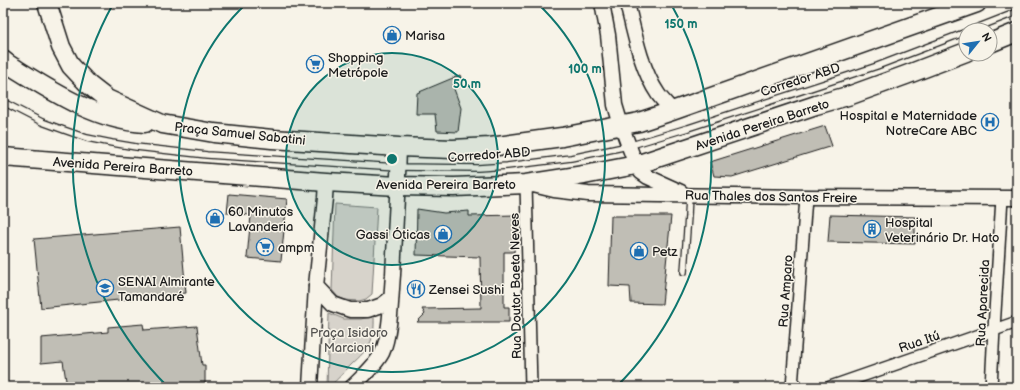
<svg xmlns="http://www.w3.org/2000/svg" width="1020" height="390" viewBox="0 0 1020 390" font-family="'Balsamiq Sans',sans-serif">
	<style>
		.green { fill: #d7d3cb; stroke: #7a7874 }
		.building { fill: #c0beb5; stroke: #1c1c1c }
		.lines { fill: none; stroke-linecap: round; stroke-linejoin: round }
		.service-casing { stroke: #1c1c1c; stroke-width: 8 }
		.minor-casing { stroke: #1c1c1c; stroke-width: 14 }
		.tertiary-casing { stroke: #1c1c1c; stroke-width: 17 }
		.primary-casing { stroke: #1c1c1c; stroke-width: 21 }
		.service { stroke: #f7f3e8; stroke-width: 5.5 }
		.minor { stroke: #f7f3e8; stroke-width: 11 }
		.tertiary { stroke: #f7f3e8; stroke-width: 14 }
		.primary { stroke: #f7f3e8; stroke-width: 18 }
		.ring { fill: none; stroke: #0f766e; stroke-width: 2 }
		.labels { text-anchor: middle; stroke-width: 3; stroke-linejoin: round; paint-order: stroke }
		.poi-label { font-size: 13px; fill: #1c1c1c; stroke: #f7f3e8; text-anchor: start }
		.street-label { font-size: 13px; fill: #1c1c1c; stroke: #f7f3e8 }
		.park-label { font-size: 13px; fill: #545351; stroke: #f7f3e8 }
		.centre { fill: #0f766e; stroke: #f7f3e8; stroke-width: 2 }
		.ring-label { font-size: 12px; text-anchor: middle; font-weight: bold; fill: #0f766e; stroke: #f7f3e8; stroke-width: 3; stroke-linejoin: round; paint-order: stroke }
	</style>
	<rect width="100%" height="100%" fill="#f7f3e8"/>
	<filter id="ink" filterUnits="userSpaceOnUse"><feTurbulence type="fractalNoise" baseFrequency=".025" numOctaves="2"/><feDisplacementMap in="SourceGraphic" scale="8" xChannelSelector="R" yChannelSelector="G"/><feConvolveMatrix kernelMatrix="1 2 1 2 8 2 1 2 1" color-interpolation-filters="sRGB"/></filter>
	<g filter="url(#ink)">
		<g class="green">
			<polygon points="335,204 377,207 372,294 366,299 359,301 345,300 338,297 332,290"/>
			<path d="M329,313L344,319H361L374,316C375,342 369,348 351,365C344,372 337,380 329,387H327Z"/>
		</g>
		<g class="building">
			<polygon points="460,75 464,85 454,89 461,108 458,132 437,131 435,114 416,114 417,93"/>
			<polygon points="825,126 832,146 732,177 714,176 710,162"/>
			<polygon points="229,194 287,199 281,261 247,258 251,215 227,213"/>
			<polygon points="417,209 444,213 469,211 469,216 517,215 514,252 504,252 504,307 509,307 509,322 417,322 425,314 422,309 481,308 480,257 416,255"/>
			<polygon points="830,215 915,217 915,244 828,242"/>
			<polygon points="611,216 671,216 662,304 631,303 630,287 609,286"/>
			<polygon points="180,227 186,293 41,308 34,239"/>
			<polygon points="143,324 144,330 197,326 202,365 205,365 205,387 67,387 63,361 41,363 41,338 108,332 108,327"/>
		</g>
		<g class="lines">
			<defs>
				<g id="service">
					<polyline points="971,30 1017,12"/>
					<polyline points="3,102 42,122 64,130 87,138 112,143 136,147 207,155 398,167 478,168 507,166 571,158 628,146 688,128 847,76 877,66 966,32"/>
					<polyline points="684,272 688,216 689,195"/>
				</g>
				<g id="minor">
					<polyline points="526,184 531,387"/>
					<polyline points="792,387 806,197"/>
					<polyline points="830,387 1017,322"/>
					<polyline points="991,387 994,329 1002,198"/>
				</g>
				<g id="tertiary">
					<polyline points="602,3 608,35 615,105 621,125 636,165 641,172 648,177 681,192"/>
					<path d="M627,3C634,32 641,69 658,94C662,100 668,105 672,111"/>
					<polyline points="533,185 554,190 588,194 806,197 1017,198"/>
					<polyline points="316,286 333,304 350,310 368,310 382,305 391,298"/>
					<polyline points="310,387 316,286 325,198 326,182"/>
					<path d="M352,387C362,377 375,366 382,353C391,334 391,296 393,275C395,232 398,189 399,147"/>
				</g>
				<g id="primary">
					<polyline points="47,3 61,47 71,66 89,85 107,99 162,124 214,133 272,139 399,147 453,149 490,147 562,137 639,122 672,111 977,3"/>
					<polyline points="990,43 1017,32"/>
					<path d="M3,60L8,64C50,90 94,120 145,123"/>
					<polyline points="3,157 326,182 398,186 454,187 526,184 584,175 636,165 816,105 851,95 906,75 966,52"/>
				</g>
			</defs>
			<use href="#service" class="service-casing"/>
			<use href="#minor" class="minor-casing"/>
			<use href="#tertiary" class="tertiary-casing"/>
			<use href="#primary" class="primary-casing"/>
			<use href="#service" class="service"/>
			<use href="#minor" class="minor"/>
			<use href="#tertiary" class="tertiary"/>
			<use href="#primary" class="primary"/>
		</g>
	</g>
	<circle cx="392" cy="159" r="106" fill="#0f766e" fill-opacity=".12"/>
	<g class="ring">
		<circle cx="392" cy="159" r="106"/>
		<path d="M537 3A213 213 0 1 1 247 3"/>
		<path d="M168 387A319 319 0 0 1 113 4M671 4A319 319 0 0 1 616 387"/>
	</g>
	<defs>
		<symbol id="shop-ring" viewBox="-11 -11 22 22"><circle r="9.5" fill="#f7f3e8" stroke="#1f6fb2" stroke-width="1.5"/><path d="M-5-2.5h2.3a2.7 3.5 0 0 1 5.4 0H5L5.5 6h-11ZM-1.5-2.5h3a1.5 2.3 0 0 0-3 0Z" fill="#1f6fb2"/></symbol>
		<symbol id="supermarket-ring" viewBox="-11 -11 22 22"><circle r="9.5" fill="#f7f3e8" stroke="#1f6fb2" stroke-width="1.5"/><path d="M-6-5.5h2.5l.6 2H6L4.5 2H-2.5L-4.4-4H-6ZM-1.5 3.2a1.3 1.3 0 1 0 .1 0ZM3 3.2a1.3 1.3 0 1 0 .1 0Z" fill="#1f6fb2"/></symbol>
		<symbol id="hospital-ring" viewBox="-11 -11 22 22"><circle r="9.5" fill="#f7f3e8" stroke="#1f6fb2" stroke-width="1.5"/><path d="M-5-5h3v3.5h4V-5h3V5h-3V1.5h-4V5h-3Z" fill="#1f6fb2"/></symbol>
		<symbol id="building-ring" viewBox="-11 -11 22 22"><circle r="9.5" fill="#f7f3e8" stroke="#1f6fb2" stroke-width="1.5"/><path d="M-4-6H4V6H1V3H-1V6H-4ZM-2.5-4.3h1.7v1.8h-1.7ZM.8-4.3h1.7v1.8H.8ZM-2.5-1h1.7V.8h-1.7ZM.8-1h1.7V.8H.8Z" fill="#1f6fb2"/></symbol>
		<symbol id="university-ring" viewBox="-11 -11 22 22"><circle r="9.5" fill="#f7f3e8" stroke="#1f6fb2" stroke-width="1.5"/><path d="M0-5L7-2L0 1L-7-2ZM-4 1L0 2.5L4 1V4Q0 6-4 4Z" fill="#1f6fb2"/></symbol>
		<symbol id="restaurant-ring" viewBox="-11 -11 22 22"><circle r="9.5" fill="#f7f3e8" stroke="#1f6fb2" stroke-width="1.5"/><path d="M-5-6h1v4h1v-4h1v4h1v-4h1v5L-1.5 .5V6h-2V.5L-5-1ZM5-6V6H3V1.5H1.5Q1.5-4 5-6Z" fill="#1f6fb2"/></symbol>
	</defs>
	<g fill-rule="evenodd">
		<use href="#shop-ring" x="382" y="25" width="20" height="20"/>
		<use href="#supermarket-ring" x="305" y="54" width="20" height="20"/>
		<use href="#hospital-ring" x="980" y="112" width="20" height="20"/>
		<use href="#shop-ring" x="205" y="208" width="20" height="20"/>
		<use href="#building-ring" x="862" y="219" width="20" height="20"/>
		<use href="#shop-ring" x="433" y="224" width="20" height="20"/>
		<use href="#supermarket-ring" x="255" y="237" width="20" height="20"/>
		<use href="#shop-ring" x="629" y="241" width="20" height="20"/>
		<use href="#university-ring" x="95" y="278" width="20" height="20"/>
		<use href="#restaurant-ring" x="406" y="279" width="20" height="20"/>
	</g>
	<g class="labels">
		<g class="poi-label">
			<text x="405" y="40">Marisa</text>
			<text x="328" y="62">Shopping<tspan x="328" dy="15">Metrópole</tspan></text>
			<text x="977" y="120" text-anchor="end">Hospital e Maternidade<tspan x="977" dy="15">NotreCare ABC</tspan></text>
			<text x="228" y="216">60 Minutos<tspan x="228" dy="15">Lavanderia</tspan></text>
			<text x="885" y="227">Hospital<tspan x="885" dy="15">Veterinário Dr. Hato</tspan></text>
			<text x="430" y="239" text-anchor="end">Gassi Óticas</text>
			<text x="278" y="252">ampm</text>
			<text x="652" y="256">Petz</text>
			<text x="118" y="286">SENAI Almirante<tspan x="118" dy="15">Tamandaré</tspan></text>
			<text x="429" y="294">Zensei Sushi</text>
		</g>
		<g class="street-label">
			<text transform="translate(800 79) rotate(-18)" y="5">Corredor ABD</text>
			<text transform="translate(762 124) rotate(-18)" y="5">Avenida Pereira Barreto</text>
			<text transform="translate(240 133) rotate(6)" y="5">Praça Samuel Sabatini</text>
			<text transform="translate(489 154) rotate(-4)" y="5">Corredor ABD</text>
			<text transform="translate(123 166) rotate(4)" y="5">Avenida Pereira Barreto</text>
			<text x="446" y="189">Avenida Pereira Barreto</text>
			<text transform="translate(771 196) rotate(1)" y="5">Rua Thales dos Santos Freire</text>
			<text transform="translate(515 286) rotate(-91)" y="5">Rua Doutor Baeta Neves</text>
			<text transform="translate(785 291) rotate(-86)" y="5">Rua Amparo</text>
			<text transform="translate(982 303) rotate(-87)" y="5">Rua Aparecida</text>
			<text transform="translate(919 341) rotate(-19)" y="5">Rua Itú</text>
		</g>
		<g class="park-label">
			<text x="349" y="337">Praça Isidoro<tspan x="349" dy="15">Marcioni</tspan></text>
		</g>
	</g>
	<circle cx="392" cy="159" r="6" class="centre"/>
	<g class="ring-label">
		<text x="681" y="28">150 m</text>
		<text x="585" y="73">100 m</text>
		<text x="467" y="88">50 m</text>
	</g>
	<rect width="1020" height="390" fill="none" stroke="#f7f3e8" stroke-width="16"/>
	<rect x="8" y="8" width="1004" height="374" fill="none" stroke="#1c1c1c" stroke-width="1.5" filter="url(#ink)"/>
	<g transform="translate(978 42) rotate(60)"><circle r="19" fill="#f7f3e8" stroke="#9f9d96"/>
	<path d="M0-3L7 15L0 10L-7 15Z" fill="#1f6fb2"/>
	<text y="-6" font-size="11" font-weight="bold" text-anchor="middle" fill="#1c1c1c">N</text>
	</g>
</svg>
